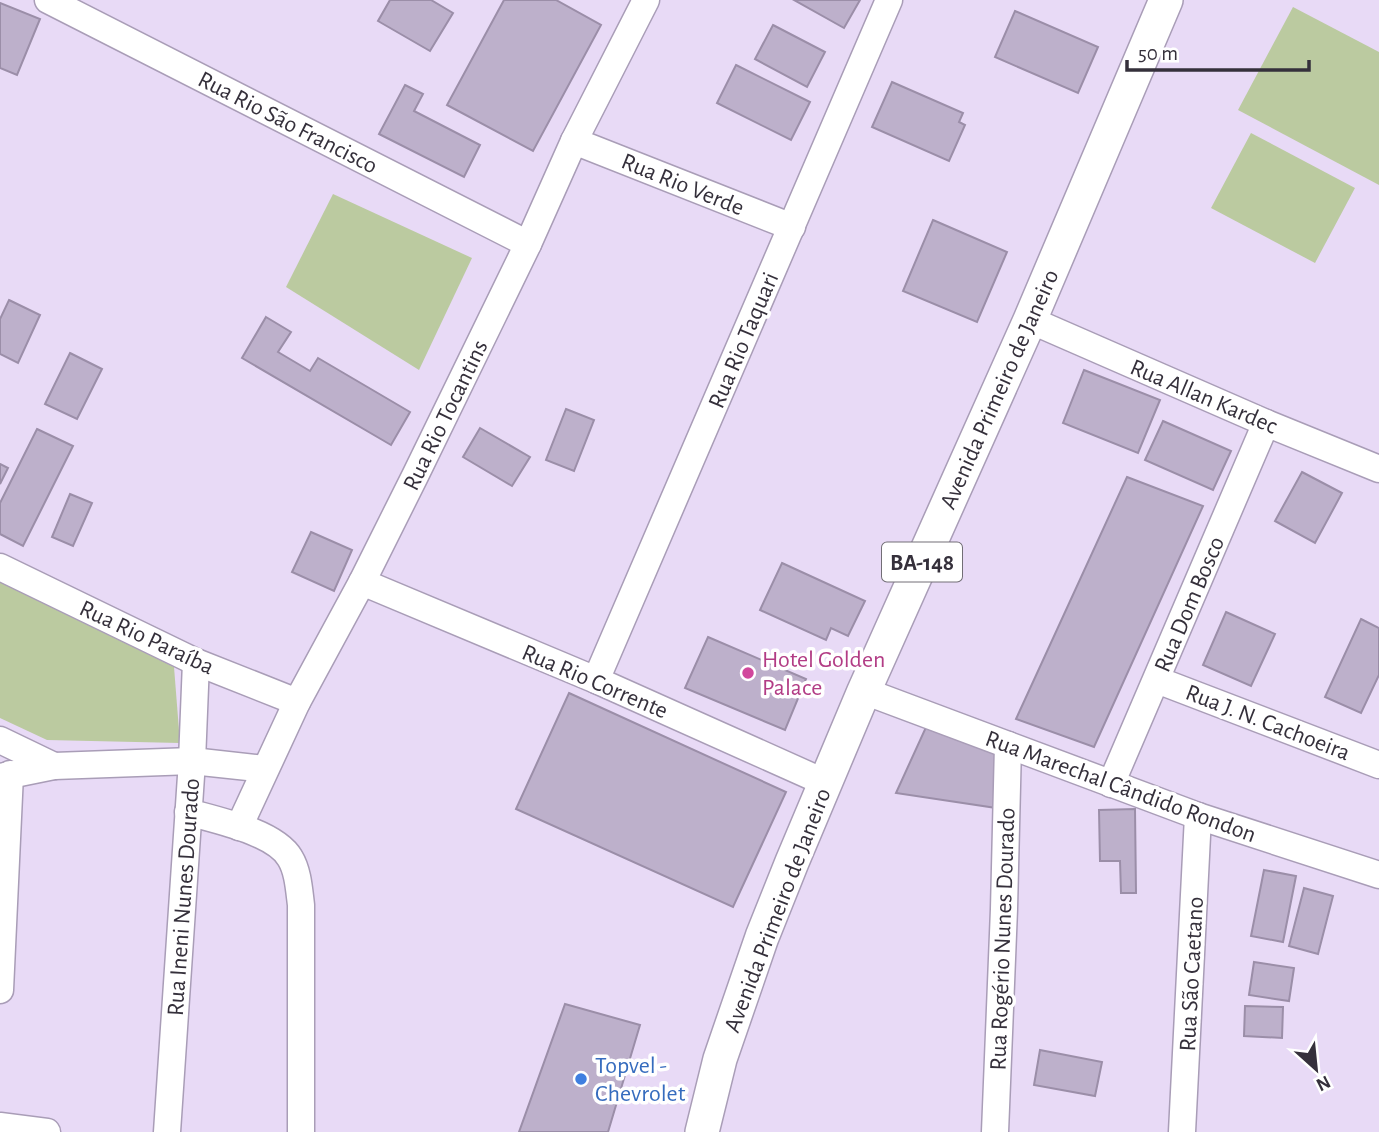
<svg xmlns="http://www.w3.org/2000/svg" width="1379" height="1132" viewBox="0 0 1379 1132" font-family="'Alegreya Sans',sans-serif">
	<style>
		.green { fill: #bbcaa0 }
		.building { fill: #bdb0cb; stroke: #9b8ea8; stroke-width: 2 }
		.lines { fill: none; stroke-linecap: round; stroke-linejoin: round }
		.minor-casing { stroke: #a99db7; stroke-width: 29 }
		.major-casing { stroke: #a99db7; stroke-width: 36 }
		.minor { stroke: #fff; stroke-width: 26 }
		.major { stroke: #fff; stroke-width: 33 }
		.hotel-dot { fill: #d1479c; stroke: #fff; stroke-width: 2.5 }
		.shop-dot { fill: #3f7fe0; stroke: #fff; stroke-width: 2.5 }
		.labels { text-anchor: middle; stroke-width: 7; stroke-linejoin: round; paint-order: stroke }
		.shield { fill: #fff; stroke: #726e76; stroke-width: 2 }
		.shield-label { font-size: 23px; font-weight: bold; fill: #35303b }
		.street-label { font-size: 24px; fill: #35303b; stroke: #fff }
		.hotel-label { font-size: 24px; fill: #b23c85; stroke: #fff; text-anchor: start }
		.shop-label { font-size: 24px; fill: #366cbe; stroke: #fff; text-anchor: start }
	</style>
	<rect width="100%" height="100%" fill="#e8daf6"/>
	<g class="green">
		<polygon points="1293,7 1379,52 1379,185 1238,110"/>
		<polygon points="1251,133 1355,188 1315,263 1211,208"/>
		<polygon points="333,194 472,258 419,370 286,287"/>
		<polygon points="0,582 174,667 180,743 47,740 0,718"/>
	</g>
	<g class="building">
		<polygon points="390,0 431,0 453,13 430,51 378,21"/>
		<polygon points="504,0 556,0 601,25 533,151 447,105"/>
		<polygon points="794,0 860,0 844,28"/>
		<polygon points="0,3 40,19 17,75 0,68"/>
		<polygon points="1015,11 1098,47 1078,93 995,57"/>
		<polygon points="773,25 825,52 807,87 755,59"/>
		<polygon points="736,65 810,102 791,140 717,103"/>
		<polygon points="892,82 963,113 959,122 965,125 949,161 872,127"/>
		<polygon points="405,85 423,94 414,111 480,145 464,177 379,134"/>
		<polygon points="933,220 1007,252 977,322 903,291"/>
		<polygon points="9,300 40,315 18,363 0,354 0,319"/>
		<polygon points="266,317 291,332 278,352 310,371 318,358 410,412 391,445 242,358"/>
		<polygon points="70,353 102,369 77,419 45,404"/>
		<polygon points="1084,370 1160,400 1138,453 1063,423"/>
		<polygon points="566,409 594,420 574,471 546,460"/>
		<polygon points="1163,421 1231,451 1213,490 1145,460"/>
		<polygon points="480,428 530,457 512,486 463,457"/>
		<polygon points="37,429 73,446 23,546 0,534 0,503"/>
		<polygon points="0,464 8,468 0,484"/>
		<polygon points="1302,472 1342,493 1315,543 1275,521"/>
		<polygon points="1127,477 1203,506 1094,747 1016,719"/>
		<polygon points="70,494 92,503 73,546 52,537"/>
		<polygon points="311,532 352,550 334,591 292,572"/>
		<polygon points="782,563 865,601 848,636 831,628 826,640 760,610"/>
		<polygon points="1226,612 1275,634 1251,686 1203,665"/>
		<polygon points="1361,619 1379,628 1379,675 1361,713 1325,697"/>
		<polygon points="708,637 806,679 785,730 685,688"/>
		<polygon points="569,693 786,792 733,907 516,809"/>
		<polygon points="927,725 1002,755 1003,809 896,793"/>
		<polygon points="1135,809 1136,893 1121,893 1120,861 1100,861 1099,810"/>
		<polygon points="1264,870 1296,876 1283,942 1251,936"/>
		<polygon points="1304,888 1333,896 1318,954 1289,946"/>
		<polygon points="1254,962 1294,968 1289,1001 1249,995"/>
		<polygon points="565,1004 640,1025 608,1132 519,1132"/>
		<polygon points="1245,1006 1283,1007 1282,1038 1244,1036"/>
		<polygon points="1040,1050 1102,1062 1095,1096 1034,1085"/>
	</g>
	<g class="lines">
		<defs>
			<g id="minor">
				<polyline points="48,0 528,244"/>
				<polyline points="574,141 792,227"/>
				<polyline points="1030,320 1266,423 1379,469"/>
				<polyline points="0,567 196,662 297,702"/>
				<polyline points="362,582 596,680 826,783"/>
				<polyline points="596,680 889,0"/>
				<polyline points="1157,680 1379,765"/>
				<polyline points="864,691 1198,816 1379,875"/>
				<polyline points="0,740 54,766"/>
				<polyline points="0,777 54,766 192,761 265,769"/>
				<polyline points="1111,784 1266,423"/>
				<path d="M188,812C216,820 275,832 290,858C298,871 299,889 301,905V1132"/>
				<polyline points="239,827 297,702 362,582 415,476 528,244 574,141 646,0"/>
				<polyline points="0,990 10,774"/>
				<polyline points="0,1126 47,1132"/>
				<polyline points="167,1132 192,761 196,662"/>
				<polyline points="995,1132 1004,909 1008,745"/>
				<polyline points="1182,1132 1198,816"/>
			</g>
			<polyline id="major" points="702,1132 720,1059 762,937 792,862 864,691 1030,320 1166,0"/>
		</defs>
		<use href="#minor" class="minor-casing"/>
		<use href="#major" class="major-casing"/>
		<use href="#minor" class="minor"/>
		<use href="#major" class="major"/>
	</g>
	<circle class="hotel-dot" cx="748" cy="673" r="7"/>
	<circle class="shop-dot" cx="581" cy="1079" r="7"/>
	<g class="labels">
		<rect class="shield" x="882" y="542.5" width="80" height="39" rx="5"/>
		<g class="shield-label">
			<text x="922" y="570">BA-148</text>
		</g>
		<g class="street-label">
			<text transform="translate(288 122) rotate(27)" y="8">Rua Rio São Francisco</text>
			<text transform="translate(683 184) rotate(22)" y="8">Rua Rio Verde</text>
			<text transform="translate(743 340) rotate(-67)" y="8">Rua Rio Taquari</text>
			<text transform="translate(999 389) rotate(-66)" y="8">Avenida Primeiro de Janeiro</text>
			<text transform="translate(1204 396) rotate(23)" y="8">Rua Allan Kardec</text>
			<text transform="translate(445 415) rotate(-64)" y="8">Rua Rio Tocantins</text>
			<text transform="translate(1189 604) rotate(-67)" y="8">Rua Dom Bosco</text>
			<text transform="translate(147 637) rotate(25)" y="8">Rua Rio Paraíba</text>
			<text transform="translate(595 681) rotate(23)" y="8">Rua Rio Corrente</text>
			<text transform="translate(1268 722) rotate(21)" y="8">Rua J. N. Cachoeira</text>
			<text transform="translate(1121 786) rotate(20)" y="8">Rua Marechal Cândido Rondon</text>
			<text transform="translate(183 897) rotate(-86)" y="8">Rua Ineni Nunes Dourado</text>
			<text transform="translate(777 910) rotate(-69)" y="8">Avenida Primeiro de Janeiro</text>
			<text transform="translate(1002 939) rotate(-88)" y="8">Rua Rogério Nunes Dourado</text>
			<text transform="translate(1191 974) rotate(-87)" y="8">Rua São Caetano</text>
		</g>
		<g class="hotel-label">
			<text x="762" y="667">Hotel Golden<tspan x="762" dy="28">Palace</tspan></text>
		</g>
		<g class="shop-label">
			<text x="595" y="1073">Topvel -<tspan x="595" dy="28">Chevrolet</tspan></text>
		</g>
	</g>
	<g transform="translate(1316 1069) rotate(153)" stroke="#ffffff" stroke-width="5" paint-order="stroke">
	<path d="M0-5L12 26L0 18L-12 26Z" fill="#35303b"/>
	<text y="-10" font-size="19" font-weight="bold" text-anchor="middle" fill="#35303b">N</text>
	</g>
	<path d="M1127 60v10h182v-10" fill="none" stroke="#35303b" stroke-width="3.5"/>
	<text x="1138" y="60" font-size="21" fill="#35303b" stroke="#ffffff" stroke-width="5" paint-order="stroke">50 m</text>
</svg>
